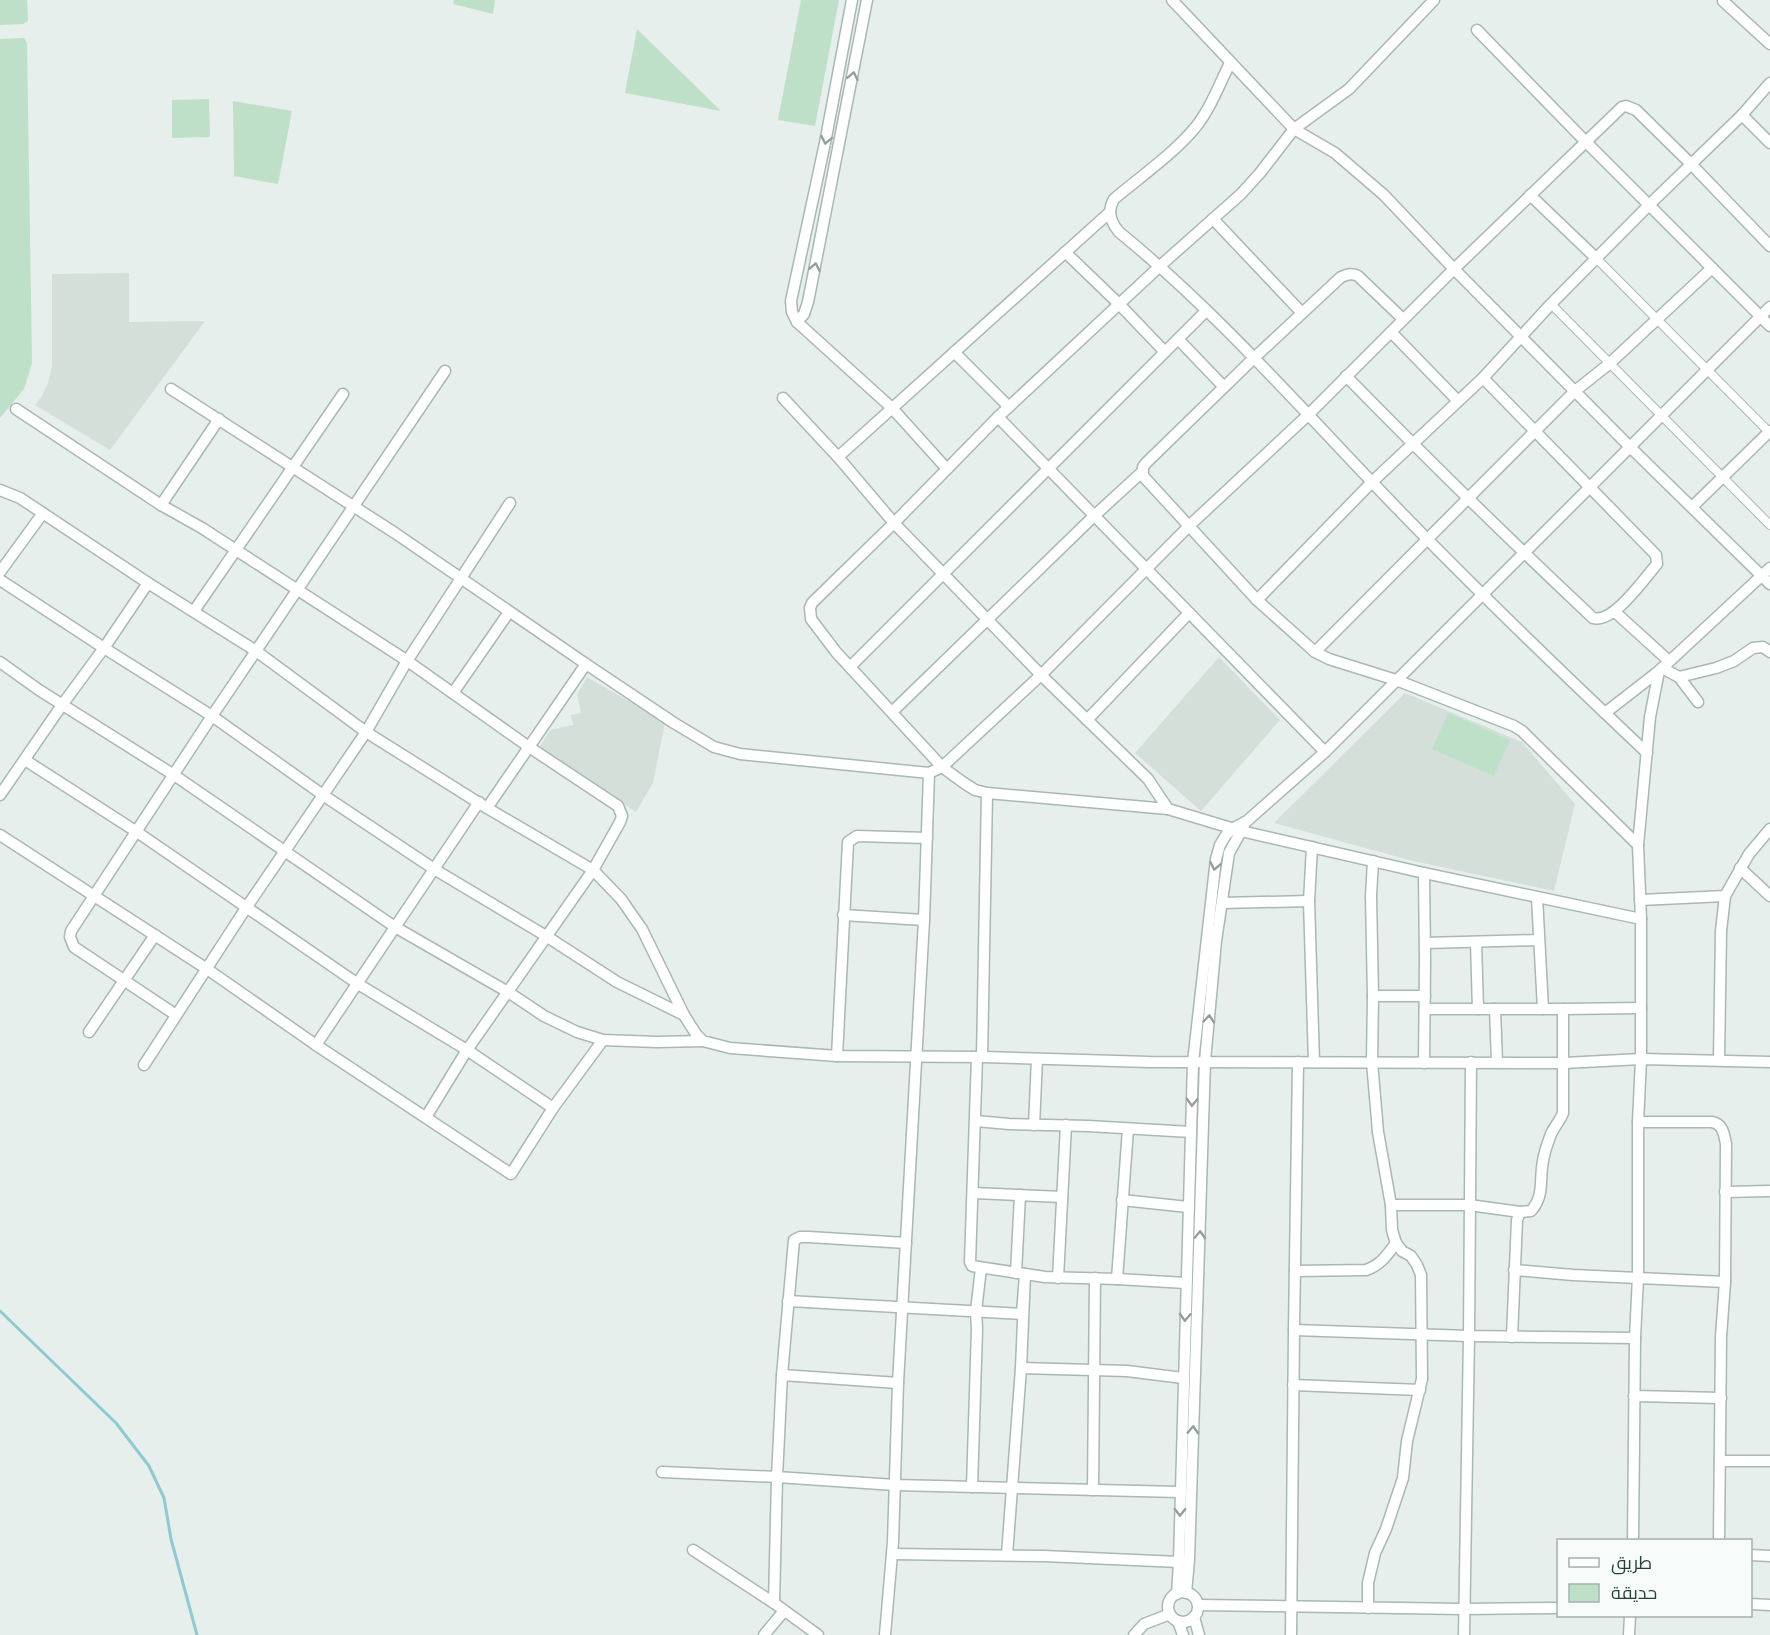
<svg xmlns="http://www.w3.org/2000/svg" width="1770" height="1635" viewBox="0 0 1770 1635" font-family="Poppins,Cairo,sans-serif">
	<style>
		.built { fill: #d4dfda }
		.green { fill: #bfe0c8 }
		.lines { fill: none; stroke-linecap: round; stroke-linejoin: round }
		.stream { stroke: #8ec9d4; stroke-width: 3 }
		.pedestrian-casing { stroke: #a8b8b2; stroke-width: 10 }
		.minor-casing { stroke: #a8b8b2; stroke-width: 13 }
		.pedestrian { stroke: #fff; stroke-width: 8 }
		.minor { stroke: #fff; stroke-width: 10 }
		.oneway { stroke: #92a09c }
	</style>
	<rect width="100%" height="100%" fill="#e6efeb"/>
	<g class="built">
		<polygon points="129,273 129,322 205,321 110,450 35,405 42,396 48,383 52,366 52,274"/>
		<polygon points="1219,657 1280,720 1201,811 1135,753"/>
		<polygon points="587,677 665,722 653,783 636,812 539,748 550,730 573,725 571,715 581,713 577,694"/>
		<polygon points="1405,693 1522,742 1575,804 1554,891 1413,861 1274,823"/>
	</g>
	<g class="green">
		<polygon points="0,0 27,0 28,21 23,24 0,25"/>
		<polygon points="454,0 495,0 493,14 453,4"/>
		<polygon points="801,0 839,0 815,126 778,120"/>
		<polygon points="637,29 721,111 625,93"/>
		<polygon points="24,38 27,43 32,363 24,389 0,418 0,39"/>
		<polygon points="209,99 210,137 172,138 172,100"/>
		<polygon points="233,101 292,111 278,184 234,176"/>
		<polygon points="1448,713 1510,740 1494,776 1432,749"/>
	</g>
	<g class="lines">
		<polyline class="stream" points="0,1311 116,1423 149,1466 164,1498 171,1539 197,1635"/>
		<defs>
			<g id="pedestrian">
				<polyline points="1597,259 1770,433"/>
				<polyline points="1551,304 1770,525"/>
			</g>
			<g id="minor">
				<polyline points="852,0 825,143 791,301 792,312 797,322 892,408 947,469"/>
				<polyline points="1172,0 1294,129 1335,153 1384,195 1454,269 1630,447 1770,584"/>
				<polyline points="1434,0 1349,89 1294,129 1260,173 1241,194 1160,266 998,417 894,523 812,603 810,608 811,619 836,652 942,767 964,783 975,790 987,793 1168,809 1241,831 1424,873 1641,919"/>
				<polyline points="1723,1 1770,44"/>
				<polyline points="1477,30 1585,141 1770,326"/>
				<path d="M1230,63C1219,85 1210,110 1194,129C1174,153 1139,178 1114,199C1107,211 1110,221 1119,232C1210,306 1289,395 1370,480C1446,560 1525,637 1605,713L1659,671"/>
				<polyline points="1742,115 1770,143"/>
				<polyline points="1530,195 1597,259"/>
				<polyline points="1213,219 1302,313"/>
				<polyline points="1065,252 1119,304 1165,352"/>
				<path d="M1403,319L1358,276C1352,273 1348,274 1341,277L1254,358L1146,463L1143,467V476L1257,600L1315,652L1329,659L1396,680L1514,726L1522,731L1638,845"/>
				<polyline points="797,322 804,314 808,302 867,0"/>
				<polyline points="1391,332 1458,401"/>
				<polyline points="1178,339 1224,387"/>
				<polyline points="954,352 1009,407"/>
				<path d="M1346,376C1427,459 1509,539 1593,618C1613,624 1644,579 1657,564L1656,555L1483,378"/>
				<polyline points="171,389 395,533 586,664 674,723 714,747 740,754 929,773 942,767 1041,675 1190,525 1308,415 1454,269 1622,107 1626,106 1636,110 1691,164 1770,246"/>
				<polyline points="783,398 838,457 894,523 1041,675 1148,779 1168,809"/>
				<polyline points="16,409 161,505 202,528 406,660 529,747 618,806 622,816 620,822 593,870 467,1050 426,1117"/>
				<polyline points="998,417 1325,752"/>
				<polyline points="838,457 1110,212"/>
				<polyline points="0,490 20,498 148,583 256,651 366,732 487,808 593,870 621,899 642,929 684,1015 696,1034 703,1041 730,1048 837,1056 982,1057 1149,1062 1564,1063 1641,1059 1770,1062"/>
				<polyline points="161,505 219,419"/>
				<polyline points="1692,507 1770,431"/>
				<polyline points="0,572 43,513"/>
				<polyline points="0,580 104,648 62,705 0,795"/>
				<polyline points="148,583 104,648 212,716 323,795 434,869 546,936 617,982 684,1015"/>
				<polyline points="1257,600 1372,482 1483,378 1551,304 1649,205 1742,115 1770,83"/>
				<polyline points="194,611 343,394"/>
				<polyline points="1615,612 1669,661"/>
				<polyline points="1315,652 1575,391 1609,364 1712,268"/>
				<polyline points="0,662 39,690 174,775 395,927 508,992 544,1016 577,1032 603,1040 657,1042 703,1041"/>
				<polyline points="850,667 1206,311"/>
				<polyline points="1662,668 1679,677 1716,668 1734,661 1753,648 1763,647 1770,652"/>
				<polyline points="1679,677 1698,702"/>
				<polyline points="453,693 509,612"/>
				<polyline points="892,712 1094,516 1142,472"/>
				<polyline points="1605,713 1647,753"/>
				<polyline points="1087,720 1189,613"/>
				<polyline points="25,760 137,832 358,984 467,1050 553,1108"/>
				<polyline points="487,808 586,664"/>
				<polyline points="0,835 207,969 316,1045 511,1174 553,1108 603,1040"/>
				<polyline points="1312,847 1309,901 1314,1062"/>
				<polyline points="1740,868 1770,896"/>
				<polyline points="1424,873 1425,961 1424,1063"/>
				<polyline points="1640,900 1725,896 1749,854 1770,829"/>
				<polyline points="1222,903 1309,901"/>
				<polyline points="843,915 924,920"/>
				<polyline points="1476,942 1478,1009"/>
				<polyline points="1425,943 1539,940"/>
				<polyline points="1373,996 1425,996"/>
				<polyline points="1425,1009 1543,1009"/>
				<polyline points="1495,1009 1497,1062"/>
				<polyline points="1563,1009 1641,1008"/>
				<polyline points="176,1015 74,947 70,937 71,931 212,716 445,371"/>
				<polyline points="89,1032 155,935"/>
				<polyline points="316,1045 479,802"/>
				<polyline points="837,1056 848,842 857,836 927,838"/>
				<polyline points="977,1057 970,1262 972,1266 1045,1277 1117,1279 1186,1283"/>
				<polyline points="982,1057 987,793"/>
				<polyline points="1719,1060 1721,931 1725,896"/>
				<polyline points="144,1065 246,908 366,732 407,661 510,503"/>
				<polyline points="976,1121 1009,1124 1088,1126 1191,1132"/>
				<path d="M1638,1122H1712C1723,1124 1724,1134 1726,1144L1725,1282L1721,1337L1719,1540"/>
				<polyline points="1034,1125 1037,1059"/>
				<polyline points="1725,1192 1770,1191"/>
				<polyline points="974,1193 1062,1197"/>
				<polyline points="1122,1200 1188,1207"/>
				<polyline points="1391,1205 1469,1205 1520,1212 1517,1220 1512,1337"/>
				<path d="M1520,1212L1531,1211C1545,1195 1539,1180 1543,1161C1544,1153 1548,1142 1551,1134C1554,1127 1560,1121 1563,1113V1009H1543L1537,897"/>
				<polyline points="906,1243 809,1237 800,1237 794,1240 782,1375 777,1477 895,1485 1180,1492"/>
				<polyline points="1514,1270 1573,1275 1725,1282"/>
				<path d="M1295,1271L1366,1270C1381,1265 1387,1255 1396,1243"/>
				<polyline points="1016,1273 1020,1195"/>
				<polyline points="1058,1278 1066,1125"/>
				<polyline points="1117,1279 1128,1129"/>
				<polyline points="788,1301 1022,1314 1025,1274 1021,1368 1007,1555"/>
				<polyline points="1294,1330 1469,1336 1635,1338"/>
				<polyline points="1021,1368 1127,1371 1183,1378"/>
				<polyline points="782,1375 898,1383"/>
				<polyline points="1293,1385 1420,1390"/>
				<polyline points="1634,1396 1721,1398"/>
				<polyline points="1720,1461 1770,1461"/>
				<polyline points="662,1472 777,1477 774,1603"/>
				<polyline points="972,1487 977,1329 976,1311 981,1268"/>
				<polyline points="1093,1490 1095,1278"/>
				<polyline points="1633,1540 1635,1338 1638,1277 1638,1122 1641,1059 1641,919 1638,845 1650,717 1659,671 1770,568"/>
				<polyline points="693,1550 774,1603 818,1635"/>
				<polyline points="892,1554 1044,1556 1179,1562"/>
				<polyline points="1750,1555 1770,1556"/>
				<circle cx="1183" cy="1607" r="15"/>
				<polyline points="1186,1593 1189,1560 1205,1061 1216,941 1229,853 1244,826"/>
				<polyline points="1177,1594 1179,1562 1193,1062 1216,859 1220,845 1226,835 1232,829 1247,821 1325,752 1770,307"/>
				<polyline points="1750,1604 1770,1605"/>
				<polyline points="1198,1605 1463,1609 1558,1608"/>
				<polyline points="1368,1608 1368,1583 1375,1553 1386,1529 1403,1478 1407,1441 1422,1379 1421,1275 1417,1265 1411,1256 1402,1251 1396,1243 1392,1230 1391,1205 1378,1132 1372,1062 1373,996 1371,896 1373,861"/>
				<polyline points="1194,1617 1199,1635"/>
				<polyline points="1178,1621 1183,1635"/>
				<polyline points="764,1635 784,1611"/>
				<polyline points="885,1635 893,1542 898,1383 924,920 929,773"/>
				<polyline points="1134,1635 1144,1624 1170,1614"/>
				<polyline points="1291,1635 1294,1330 1298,1062"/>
				<polyline points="1464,1635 1469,1336 1471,1062"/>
				<polyline points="1629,1635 1630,1616"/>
			</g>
		</defs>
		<use href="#pedestrian" class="pedestrian-casing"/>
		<use href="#minor" class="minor-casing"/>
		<use href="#pedestrian" class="pedestrian"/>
		<use href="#minor" class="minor"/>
	</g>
	<defs><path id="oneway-chevron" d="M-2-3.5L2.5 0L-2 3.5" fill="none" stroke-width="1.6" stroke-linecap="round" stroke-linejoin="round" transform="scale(1.5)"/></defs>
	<g class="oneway">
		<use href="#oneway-chevron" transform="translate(853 76) rotate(-79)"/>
		<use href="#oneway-chevron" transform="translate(826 140) rotate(101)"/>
		<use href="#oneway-chevron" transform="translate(815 267) rotate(-79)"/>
		<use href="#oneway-chevron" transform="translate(1215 866) rotate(101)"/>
		<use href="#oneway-chevron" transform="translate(1209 1019) rotate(-85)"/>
		<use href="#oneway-chevron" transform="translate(1192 1102) rotate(92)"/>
		<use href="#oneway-chevron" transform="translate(1200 1235) rotate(-88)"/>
		<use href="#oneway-chevron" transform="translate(1185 1317) rotate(92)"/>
		<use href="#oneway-chevron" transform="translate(1193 1430) rotate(-88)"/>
		<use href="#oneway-chevron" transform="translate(1180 1512) rotate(91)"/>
	</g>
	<rect x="1557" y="1539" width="195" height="78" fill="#f7fbf9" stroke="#a3b1ad" stroke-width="1.5"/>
	<rect x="1569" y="1558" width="30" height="9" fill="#ffffff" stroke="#a3b1ad" stroke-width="1.5"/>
	<text x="1611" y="1569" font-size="18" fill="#24423a">طريق</text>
	<rect x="1569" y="1584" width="30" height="18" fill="#bfe0c8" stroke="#a3b1ad" stroke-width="1.5"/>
	<text x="1611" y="1599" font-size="18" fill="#24423a">حديقة</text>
</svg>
